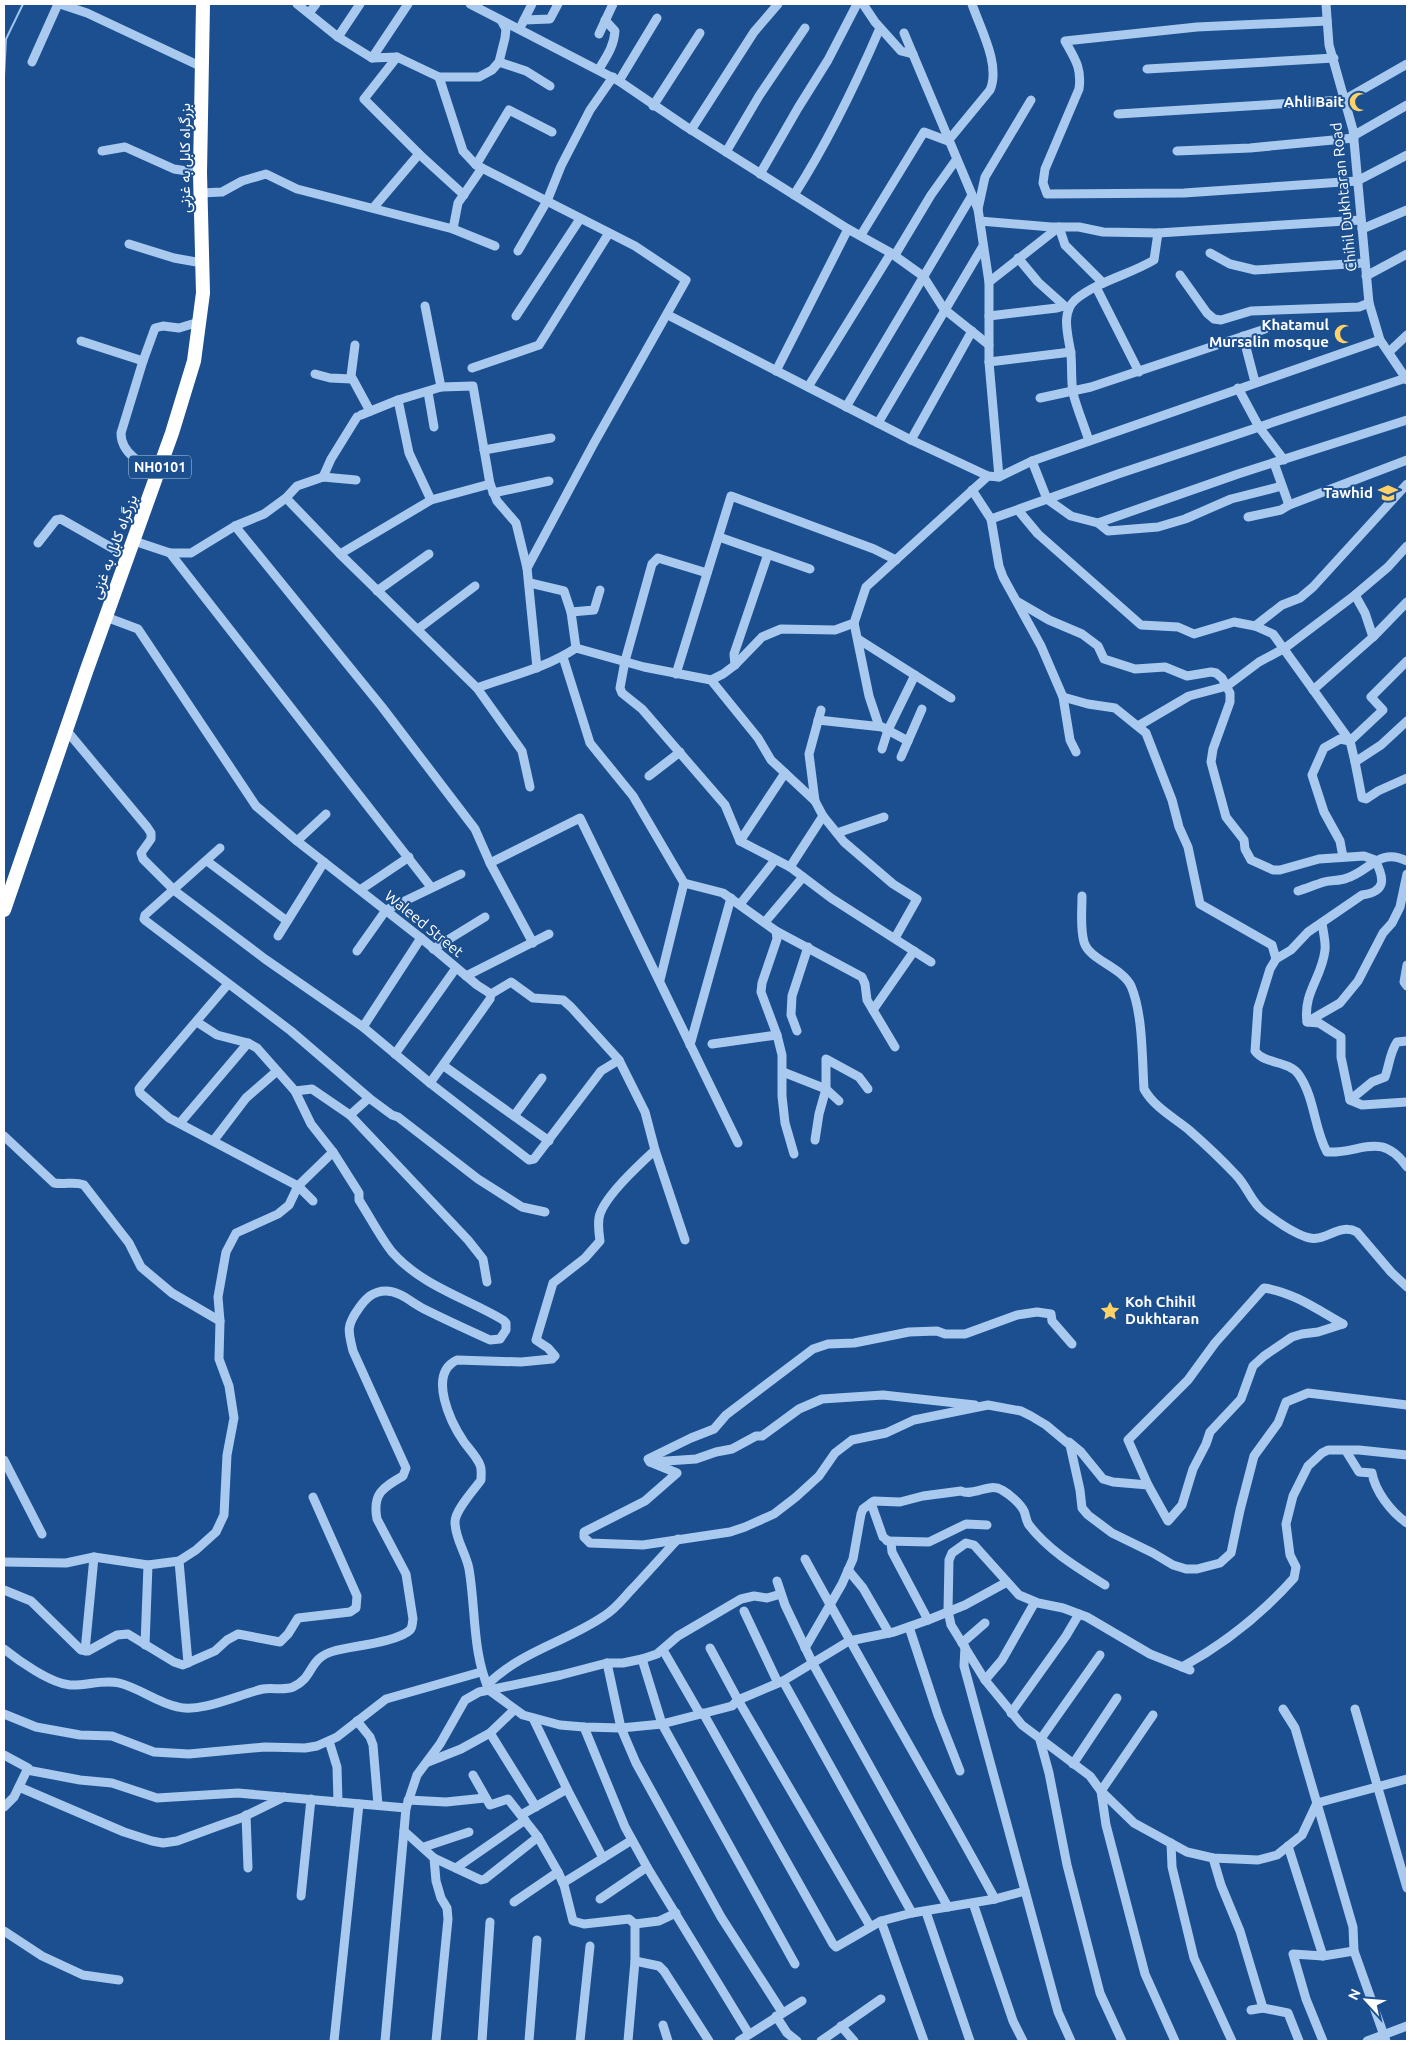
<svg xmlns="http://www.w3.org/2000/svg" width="1411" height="2045" viewBox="0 0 1411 2045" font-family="Ubuntu,Vazirmatn,sans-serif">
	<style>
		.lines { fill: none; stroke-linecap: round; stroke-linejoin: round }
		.stream { stroke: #9cc4f0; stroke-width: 2 }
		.minor { stroke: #a9c9ee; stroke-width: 9 }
		.highway { stroke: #fff; stroke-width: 14 }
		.labels { text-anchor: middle; stroke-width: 4; stroke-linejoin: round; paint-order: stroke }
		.shield { fill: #1b4f8f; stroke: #bbcadd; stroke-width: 1 }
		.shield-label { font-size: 14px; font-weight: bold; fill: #fff }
		.poi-label { font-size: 15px; font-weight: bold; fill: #fff; stroke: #1b4f8f; text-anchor: end }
		.street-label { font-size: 15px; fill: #fff; stroke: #1b4f8f }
	</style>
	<rect width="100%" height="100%" fill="#1b4f8f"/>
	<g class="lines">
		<polyline class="stream" points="4,77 6,39 23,4"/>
		<g class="minor">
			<polyline points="60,4 87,13 202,67"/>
			<polyline points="297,4 338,37 372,58 397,57 439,77 479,77 492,70 499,62 505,38 506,29 501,20"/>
			<polyline points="470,4 619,81 685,126 848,229 891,253 923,276 944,309 989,345"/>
			<polyline points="863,4 875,22 901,51 913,54"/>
			<polyline points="1326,4 1329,45 1353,130 1369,303 1380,340 1407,380"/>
			<polyline points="309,13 316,4"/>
			<polyline points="524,20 550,19 558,4"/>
			<path d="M1327,21L1197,27L1065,41C1075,59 1082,68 1079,89L1045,169L1043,183L1047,194L1184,193L1357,181L1407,155"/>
			<polyline points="522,24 532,4"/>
			<polyline points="904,33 978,209 989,282 989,362 999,477"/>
			<polyline points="599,34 613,4"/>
			<polyline points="338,37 360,4"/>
			<polyline points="397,57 364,99 419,154 464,195"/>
			<polyline points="372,58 408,4"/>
			<polyline points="32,62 58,4"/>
			<polyline points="499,62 526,71 550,86"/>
			<path d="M599,69C607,56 614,46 615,31L605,20"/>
			<polyline points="1147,69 1334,58"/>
			<polyline points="439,77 463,151 476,165 635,246 686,280 594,443 527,568"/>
			<polyline points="619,81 657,18"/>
			<polyline points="653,106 700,33"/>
			<polyline points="1118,114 1344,100 1407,64"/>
			<polyline points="691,130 754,32 778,4"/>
			<polyline points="1353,136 1407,105"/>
			<polyline points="102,151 125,147 174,169 200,173"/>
			<polyline points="1177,151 1250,148 1354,138"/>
			<polyline points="726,152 759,96 805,28"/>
			<polyline points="476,165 509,110 552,132"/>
			<polyline points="760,174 798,108 828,60 857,4"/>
			<polyline points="200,193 222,192 242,181 266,174 297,189 453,229 495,246"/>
			<path d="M794,195C828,142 855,86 880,28"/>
			<polyline points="374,207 419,154"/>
			<polyline points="978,209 985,177 1031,100"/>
			<polyline points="980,221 1051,227 1079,227 1103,232 1158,233 1361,220"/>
			<polyline points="453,229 458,203 482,168"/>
			<polyline points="1362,229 1407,210"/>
			<path d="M861,235L924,132L948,141L990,90C1001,65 980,28 972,4"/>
			<polyline points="129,244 174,258 202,263"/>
			<polyline points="518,251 547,201 561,166 590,110 613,77"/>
			<polyline points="1210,253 1230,264 1255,270 1364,263"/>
			<polyline points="895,255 931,195 956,160"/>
			<polyline points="1018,258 1038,282 1067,308"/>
			<polyline points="1180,275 1207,313 1214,319 1221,320 1251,311 1359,307 1369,303"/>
			<polyline points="1366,276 1407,254"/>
			<polyline points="989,282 1059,227 1065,245 1103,283"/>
			<polyline points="1096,287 1139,372"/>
			<polyline points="425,306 441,387"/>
			<polyline points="668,315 911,440 988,476 999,477 1032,461 1380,340"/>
			<polyline points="516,316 580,219"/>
			<polyline points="989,316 1057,308 1064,306"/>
			<polyline points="1243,336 1255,382"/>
			<polyline points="81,341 143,361"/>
			<polyline points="355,345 351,376 370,411"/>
			<polyline points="1389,352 1407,335"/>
			<polyline points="989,362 1071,352"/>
			<polyline points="472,368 539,345 609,233"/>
			<polyline points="776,371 848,229"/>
			<polyline points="315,374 330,378 352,379"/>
			<polyline points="808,387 891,253"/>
			<polyline points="1238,388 1259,427 1284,460"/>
			<polyline points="428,392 434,427"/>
			<polyline points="1040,398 1091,387 1265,329"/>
			<polyline points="398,400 409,453 431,500"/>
			<polyline points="846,407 971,197"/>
			<polyline points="361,415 398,400 441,387 473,386 490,484 497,501 516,523 527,568 537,668"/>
			<polyline points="878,423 983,246"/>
			<polyline points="911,440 972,331"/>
			<path d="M1089,441C1084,425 1077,409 1073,393C1071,381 1072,367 1071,355C1069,337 1060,314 1075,300C1098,281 1129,275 1154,260L1158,233"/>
			<polyline points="484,450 551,438"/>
			<polyline points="1032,461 1047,499 1071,516 1098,523 1108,531 1158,527 1185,519 1231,499 1282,486"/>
			<polyline points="1274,463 1289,505"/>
			<path d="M159,471C142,464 121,454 121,433L143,361L155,328L163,326L179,328L199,322"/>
			<polyline points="323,477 331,459 357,417"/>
			<polyline points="972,490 991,519 999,566 1003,577 1041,646 1063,697 1070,740 1076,752"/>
			<polyline points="493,493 549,481"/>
			<polyline points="286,498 340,554 477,688 522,751 530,787"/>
			<polyline points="1018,510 1038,534 1141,625 1178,627 1194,634 1234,622 1255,626 1273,634 1350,741 1355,762 1381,745 1407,721"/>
			<polyline points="1248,517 1281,510 1289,505 1407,460"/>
			<polyline points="991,519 1118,474 1406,378"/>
			<polyline points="1098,523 1238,474 1407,420"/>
			<polyline points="235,526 382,707 475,829 490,863 533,943"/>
			<polyline points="719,537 810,569"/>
			<polyline points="134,541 170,553 191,553 235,526 264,514 286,498 297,486 323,477 356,480"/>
			<polyline points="38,543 56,520 61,519 128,557"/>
			<polyline points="170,553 431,887"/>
			<polyline points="340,554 431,500 490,484"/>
			<polyline points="707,573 658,558 652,564 625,661 620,688 622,693 642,709 725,805 740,841 790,867 831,898 931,962"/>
			<polyline points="530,583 564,591 571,612 576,648"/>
			<polyline points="377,591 429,554"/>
			<polyline points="1355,595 1365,613 1373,637"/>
			<path d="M1018,602L1049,620L1082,634L1098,646L1104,659L1135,669L1165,667L1187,676L1211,672L1216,673L1222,678L1230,693V702L1213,749L1211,762L1226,817L1244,840L1245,849L1251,860L1273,870H1280L1319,859L1364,856L1375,860C1385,879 1386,892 1362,895L1308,932L1291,950L1276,959L1270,969L1258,1008L1255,1051C1265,1065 1289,1060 1299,1075C1315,1098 1314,1129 1327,1152C1361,1154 1381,1130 1407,1167"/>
			<polyline points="571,612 594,610 600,590"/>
			<polyline points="106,617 138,629 256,806 297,841 421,938 477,985 491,994 511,982 533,998 563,1000 571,1007 619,1060 645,1112 655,1150 685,1240"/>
			<polyline points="854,623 869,696 879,726"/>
			<polyline points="1255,626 1282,605 1300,598 1313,587 1407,484"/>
			<polyline points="418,629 475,586"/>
			<polyline points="858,639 951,698"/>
			<polyline points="563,657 590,743 633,796 684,883 723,893 776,931 777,939 762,983 761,992 777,1035 782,1055 782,1096 785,1123 794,1154"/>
			<polyline points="735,665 734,654 768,554"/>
			<polyline points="676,674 731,496 874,549 896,560"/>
			<polyline points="711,680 758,738 771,760 815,801 823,816 844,842 893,884 917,899 895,938"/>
			<path d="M477,688C510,676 546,668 576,648L644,667L711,680L723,674L735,665L762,637L781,629L835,630L854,623L866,587L988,476"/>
			<polyline points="1313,690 1373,637 1407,602"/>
			<polyline points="1063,697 1088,704 1115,708 1146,733 1172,800 1179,827 1188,847 1200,904 1272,945 1276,959"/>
			<polyline points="818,720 882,727 908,741"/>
			<polyline points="1138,726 1189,696 1227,686 1259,662 1285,648 1355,595 1388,567 1407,546"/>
			<polyline points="67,731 147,827 151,833 151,839 141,853 143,859 175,891 265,959 363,1027 430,1083 529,1160 534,1159 601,1071 619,1060"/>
			<polyline points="1350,741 1383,710 1371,697 1407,661"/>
			<polyline points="882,749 888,730 915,675"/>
			<polyline points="901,757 922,709"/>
			<polyline points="1355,762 1362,798 1366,799 1378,791 1407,778"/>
			<polyline points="649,776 680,752"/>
			<polyline points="815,801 809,754 821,710"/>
			<polyline points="837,833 884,817"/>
			<polyline points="297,841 326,814"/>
			<polyline points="740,841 785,773"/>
			<polyline points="220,848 145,915 144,919 146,921 291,1031 369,1098 392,1115 398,1117 478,1179 522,1207 545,1212"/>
			<polyline points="1343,857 1340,841 1324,812 1312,775 1324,748 1340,739 1350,741"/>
			<polyline points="207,861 287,921"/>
			<polyline points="490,863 580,818 738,1143"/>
			<polyline points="790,867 823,816"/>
			<polyline points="360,890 409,857"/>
			<path d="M1298,891C1307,888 1315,885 1324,882C1332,880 1340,881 1347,878C1370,871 1379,847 1407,861"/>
			<path d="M1082,896C1082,910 1080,928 1084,942C1089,960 1122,967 1131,986C1143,1014 1142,1058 1144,1089C1154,1107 1173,1117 1189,1130C1205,1144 1221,1159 1236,1175C1247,1186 1251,1202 1263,1211C1276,1221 1291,1232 1306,1237C1325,1244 1338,1222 1357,1232L1391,1272L1407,1287"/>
			<polyline points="741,903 775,860"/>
			<polyline points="765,922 803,877"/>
			<path d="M1322,923C1323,931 1326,942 1325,950C1322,978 1303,992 1307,1022L1319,1023L1341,1037V1057L1350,1100L1362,1105L1407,1102"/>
			<polyline points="776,931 862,977 865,984 867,1000 895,1047"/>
			<polyline points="278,936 324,862"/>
			<polyline points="433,949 485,917"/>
			<polyline points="357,951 386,910 461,874"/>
			<polyline points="1407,965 1404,982 1407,986"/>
			<polyline points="466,976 549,934"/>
			<polyline points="660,980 684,883"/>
			<polyline points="228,984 142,1085 139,1089 140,1093 169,1118 298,1186 313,1201"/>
			<polyline points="873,1010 914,951"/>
			<polyline points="1307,1022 1340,1003 1358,981 1383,933 1392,923 1400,907 1407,874"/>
			<polyline points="363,1027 421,938"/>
			<polyline points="797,1031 791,1015 792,996 808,947"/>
			<polyline points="712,1044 777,1035"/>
			<polyline points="690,1045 731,898"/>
			<polyline points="395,1054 456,968"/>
			<polyline points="444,1066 549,1141"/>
			<polyline points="783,1072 826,1089 839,1101"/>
			<polyline points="430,1083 490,999 491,994"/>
			<polyline points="295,1091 312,1089 350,1115 468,1240 483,1259 487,1282"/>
			<path d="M1350,1100L1372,1082L1385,1077C1389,1066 1390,1052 1397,1042L1407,1041"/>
			<polyline points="350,1115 369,1098"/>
			<polyline points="514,1116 542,1078"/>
			<polyline points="180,1123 248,1043"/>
			<path d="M4,1136L54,1183C65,1185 74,1181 84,1185L129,1243L141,1267L172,1293L220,1321"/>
			<polyline points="214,1140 246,1098 277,1071"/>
			<polyline points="815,1140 819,1114 826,1089 826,1059 859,1077 868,1089"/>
			<path d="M655,1150C640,1164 607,1194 600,1214C597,1222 599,1233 600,1241L585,1258L553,1283L536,1340L548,1348L555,1356L552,1359L521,1362L457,1360C427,1374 451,1423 464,1442C469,1449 477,1457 480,1465C482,1469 481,1475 481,1480C474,1490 455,1510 455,1522C455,1539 466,1553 469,1569C476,1610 472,1651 489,1690L561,1675L607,1663H623L642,1659L657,1654L678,1636L741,1599L754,1596L767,1598L781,1594"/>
			<polyline points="1069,1442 1081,1452 1103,1479 1113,1482 1148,1485 1168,1521 1182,1505 1193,1469 1206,1444 1210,1432 1241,1399 1253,1366 1264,1356 1292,1337 1302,1334 1318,1332 1343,1324"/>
			<path d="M1346,1451L1359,1472L1372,1473C1375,1491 1391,1512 1407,1523"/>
			<polyline points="4,1460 42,1534"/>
			<polyline points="650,1462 677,1473 645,1501 584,1532 584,1537 590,1543 643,1545 730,1532 745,1527 774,1514 796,1497 819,1476 835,1453 852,1440 886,1433 914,1420 988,1405 1021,1411 1031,1416 1046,1425 1070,1445 1080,1490 1082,1508 1088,1515 1112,1533 1153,1553 1173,1565 1186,1569 1197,1569 1220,1563 1231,1553 1240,1510 1254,1456 1278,1423 1286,1402 1308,1393 1407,1405"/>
			<polyline points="650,1462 648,1459 691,1438 714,1429 726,1415 813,1349 828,1344 854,1343 909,1332 937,1331 945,1334 965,1334 1017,1315 1037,1312 1051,1314 1052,1321 1072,1344"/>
			<polyline points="652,1462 696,1459 716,1452 732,1449 756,1436 762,1436 799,1409 822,1399 883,1395 975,1405"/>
			<path d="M1148,1485L1128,1440L1188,1380L1215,1343L1264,1288C1293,1292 1318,1310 1343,1324"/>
			<polyline points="871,1503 883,1537 891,1543 892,1552 928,1620"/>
			<polyline points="887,1541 929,1542 966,1524 987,1525"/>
			<path d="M805,1559C867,1673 933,1785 995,1899"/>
			<polyline points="179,1561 188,1663"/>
			<polyline points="4,1562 66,1563 94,1557 148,1565 179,1561 196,1550 216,1532 224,1515 227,1455 234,1418 229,1386 219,1359 220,1321 218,1297 226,1252 236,1233 278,1214 289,1205 298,1186 333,1152"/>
			<polyline points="848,1570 863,1588 889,1633"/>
			<polyline points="777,1581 785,1605 813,1664 948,1907"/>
			<polyline points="4,1590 31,1601 81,1650 88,1651 117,1635 128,1634 174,1662 183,1665 215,1651 227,1640 238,1634 280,1642 288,1634 298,1618 350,1612 356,1608 357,1596 313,1497"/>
			<polyline points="744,1611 778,1683"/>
			<polyline points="909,1627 938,1715 960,1771"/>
			<polyline points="962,1643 985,1623"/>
			<polyline points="145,1645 148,1565"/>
			<polyline points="965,1647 964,1666 1058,2012 1071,2041"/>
			<polyline points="710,1648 738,1700 870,1926"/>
			<path d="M805,1648L842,1584L853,1559L861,1514L863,1509L874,1501L900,1502L923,1496L961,1491C974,1497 989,1482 1002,1490C1009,1494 1020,1503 1024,1511C1026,1516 1026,1521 1029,1525C1049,1551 1078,1568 1105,1585"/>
			<path d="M4,1649C19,1661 50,1683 70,1685C86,1686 103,1679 119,1683C140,1688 157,1703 178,1707C201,1713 240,1694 263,1689C273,1687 283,1691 293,1687C314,1678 308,1658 334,1651C352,1646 398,1642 410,1630C413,1627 412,1623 413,1619L406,1574L377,1519C372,1493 384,1487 403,1476L406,1468L353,1351C348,1331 346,1326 359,1308C366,1298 373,1291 386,1291C400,1291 412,1303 424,1309C446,1320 468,1330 490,1340L500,1339L506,1330V1323L503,1320C466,1298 422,1286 392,1252C380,1237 370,1217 359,1200V1193L333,1152L311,1124L295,1091L257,1048L248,1043L217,1035L197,1022"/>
			<polyline points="663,1650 700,1714"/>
			<polyline points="85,1651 94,1557"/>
			<polyline points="1100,1655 1040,1740 1049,1773 1067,1865 1100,1993 1122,2041"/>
			<polyline points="642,1659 662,1724 795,1964"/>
			<polyline points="607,1663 621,1728 636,1763 721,1917 782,2012"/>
			<path d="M1182,1667C1226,1643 1261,1615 1294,1578L1296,1567L1290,1555L1286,1524L1293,1496L1308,1466L1322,1453L1328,1450H1359L1407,1455"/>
			<polyline points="1190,1670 1150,1654 1087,1617 1063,1608 1038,1603 1019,1595 974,1545 966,1543 952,1553 949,1560 948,1611 951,1625 985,1680 1022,1725 1090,1776 1101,1791 1134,1823 1187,1852 1213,1858 1258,1860 1277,1855 1302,1835 1317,1803 1407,1779"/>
			<polyline points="985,1680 1002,1660 1035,1602"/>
			<polyline points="783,1681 912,1913"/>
			<path d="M487,1685C521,1651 566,1642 604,1616C617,1608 624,1597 634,1587C649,1571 663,1555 678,1539"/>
			<polyline points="1283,1709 1295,1728 1353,1927 1354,1951 1386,2041"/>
			<polyline points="1355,1709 1407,1888"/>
			<polyline points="703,1713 833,1944 836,1947 881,1921 912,1913 995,1899 1025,1891"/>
			<polyline points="1011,1713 1066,1636 1079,1614"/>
			<polyline points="4,1714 36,1727 80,1735 112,1736 154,1752 189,1754 265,1747 305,1748 317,1746 337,1737 386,1699 481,1672"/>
			<polyline points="1153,1715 1101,1791 1106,1825 1145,1974 1175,2041"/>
			<polyline points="533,1718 567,1789 603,1858"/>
			<polyline points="357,1721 370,1737 373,1745 378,1805"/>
			<polyline points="584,1727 625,1827 647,1867 749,2034"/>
			<polyline points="490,1733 536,1807"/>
			<polyline points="329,1741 337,1767 338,1802"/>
			<polyline points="4,1755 28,1768 14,1797 4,1807"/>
			<polyline points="428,1762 461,1749 490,1733 514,1710"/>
			<polyline points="1073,1764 1117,1698"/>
			<polyline points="27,1770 80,1780 112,1783 157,1798 238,1793 406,1808"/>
			<polyline points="473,1775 490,1805 508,1799 538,1837 558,1872 564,1885 573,1921 584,1924 629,1919 635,1924 635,1961 628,2041"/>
			<polyline points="19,1787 124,1832 152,1841 163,1843 177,1841 218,1826 241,1818 284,1797"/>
			<polyline points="408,1800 446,1802 485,1798"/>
			<polyline points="246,1815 248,1868"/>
			<polyline points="521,1815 567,1789"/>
			<polyline points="404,1831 434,1858 436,1881 441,1898 447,1908 448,1919 436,2041"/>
			<polyline points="1171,1843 1172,1867 1194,1958 1232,2041"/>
			<polyline points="1288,1846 1323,1956"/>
			<polyline points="424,1847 469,1832"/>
			<polyline points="434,1858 481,1880 485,1879 538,1837"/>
			<polyline points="1213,1858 1221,1885 1240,1931 1263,2008"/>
			<polyline points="456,1868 525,1820"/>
			<polyline points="563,1883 632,1840"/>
			<polyline points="301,1896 311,1799"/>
			<polyline points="600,1899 647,1867"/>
			<polyline points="514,1902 558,1872"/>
			<polyline points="973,1903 1013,2021 1023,2041"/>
			<polyline points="926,1912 970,2041"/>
			<polyline points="881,1921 924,2041"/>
			<polyline points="635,1924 659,1921 676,1913"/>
			<polyline points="4,1931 42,1956 83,1975 119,1980"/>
			<polyline points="635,1961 659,1966 664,1971 709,2041"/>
			<polyline points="1251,2010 1263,2008 1288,2013 1299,2041"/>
			<polyline points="776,2016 787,2033 797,2041"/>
			<polyline points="663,2025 668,2041"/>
			<polyline points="841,2026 854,2041"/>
			<polyline points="334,2041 359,1804"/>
			<polyline points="385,2041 406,1808 417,1775 440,1744 465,1700 479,1692 489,1690 523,1715 560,1725 584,1727 621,1728 662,1724 732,1706 738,1700 783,1681 849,1641 894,1632 928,1620 965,1605 1007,1582"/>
			<polyline points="482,2041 490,1922"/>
			<polyline points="529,2041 537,1940"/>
			<polyline points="580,2041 590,1946"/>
			<polyline points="739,2041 802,2001"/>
			<polyline points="821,2041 881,1999"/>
			<polyline points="1323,2041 1306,1999 1293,1954 1323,1956 1354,1951"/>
			<polyline points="1367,2041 1407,2026"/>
		</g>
		<polyline class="highway" points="4,910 86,672 172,433 194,361 203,293 200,173 203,4"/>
	</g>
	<defs>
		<symbol id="mosque-bare" viewBox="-9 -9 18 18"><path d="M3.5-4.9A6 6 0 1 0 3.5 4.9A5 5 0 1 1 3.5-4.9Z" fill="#ffd166" stroke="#1b4f8f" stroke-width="2.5" paint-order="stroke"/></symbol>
		<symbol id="school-bare" viewBox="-9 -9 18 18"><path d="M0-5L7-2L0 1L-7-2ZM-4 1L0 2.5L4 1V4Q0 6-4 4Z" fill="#ffd166" stroke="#1b4f8f" stroke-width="2.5" paint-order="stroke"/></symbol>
		<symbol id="sight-bare" viewBox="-9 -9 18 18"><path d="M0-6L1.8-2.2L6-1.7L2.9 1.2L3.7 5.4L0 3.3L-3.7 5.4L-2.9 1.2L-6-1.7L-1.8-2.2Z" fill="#ffd166" stroke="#1b4f8f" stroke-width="2.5" paint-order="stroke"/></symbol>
	</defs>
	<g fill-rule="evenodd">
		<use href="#mosque-bare" x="1345" y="88" width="28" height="28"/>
		<use href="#mosque-bare" x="1330" y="320" width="28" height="28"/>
		<use href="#school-bare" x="1374" y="479" width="28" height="28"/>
		<use href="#sight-bare" x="1096" y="1297" width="28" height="28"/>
	</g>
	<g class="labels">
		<rect class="shield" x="129" y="455.5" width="62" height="23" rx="4"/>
		<g class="shield-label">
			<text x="160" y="472">NH0101</text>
		</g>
		<g class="poi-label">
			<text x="1344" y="107">Ahli Bait</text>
			<text x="1329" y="330">Khatamul<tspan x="1329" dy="17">Mursalin mosque</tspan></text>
			<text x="1373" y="498">Tawhid</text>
			<text x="1125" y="1307" text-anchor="start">Koh Chihil<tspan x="1125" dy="17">Dukhtaran</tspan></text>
		</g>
		<g class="street-label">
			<text transform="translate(185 158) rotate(-90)" y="5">بزرگراه کابل به غزنی</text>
			<text transform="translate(1344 197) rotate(-96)" y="5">Chihil Dukhtaran Road</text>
			<text transform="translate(114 547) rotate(-70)" y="5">بزرگراه کابل به غزنی</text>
			<text transform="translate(424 924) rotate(39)" y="5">Waleed Street</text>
		</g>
	</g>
	<rect width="1411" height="2045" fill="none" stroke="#ffffff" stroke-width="10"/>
	<g transform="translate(1366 2000) rotate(296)" stroke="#1b4f8f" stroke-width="4" paint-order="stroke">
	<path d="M0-4L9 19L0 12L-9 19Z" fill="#ffffff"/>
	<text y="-8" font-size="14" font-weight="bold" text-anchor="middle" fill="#ffffff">N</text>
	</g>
</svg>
